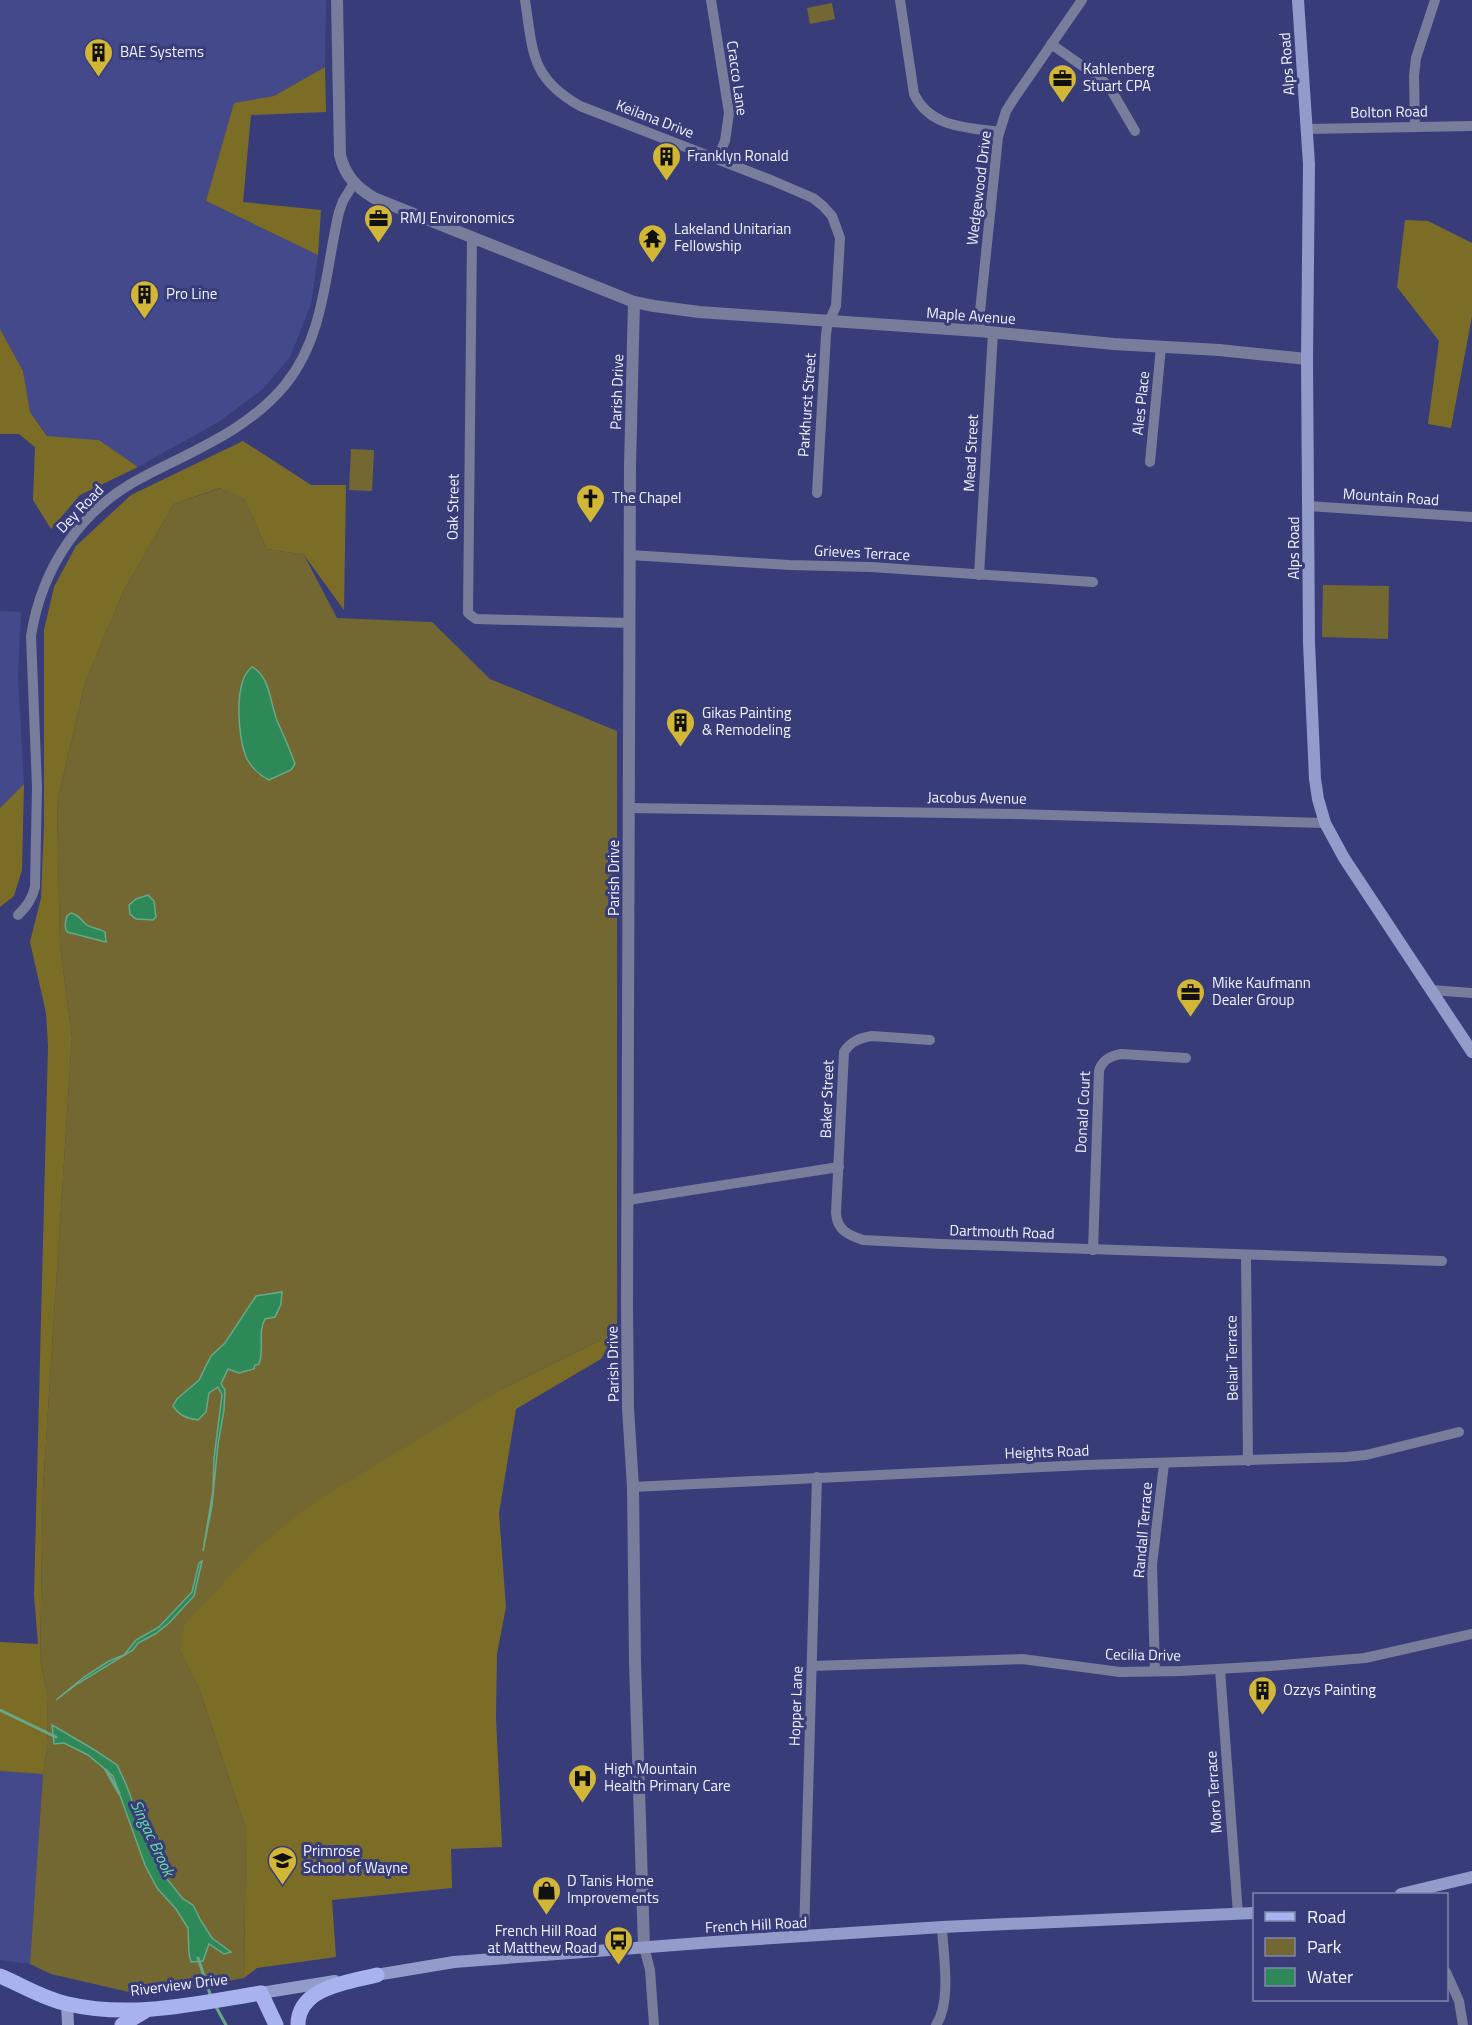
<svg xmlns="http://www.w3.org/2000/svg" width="1472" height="2025" viewBox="0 0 1472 2025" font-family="'Titillium Web',sans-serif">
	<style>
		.built { fill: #43498b }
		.green { fill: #746832 }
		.forest { fill: #7c6d26 }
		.water { fill: #2e8959; stroke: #68a889; stroke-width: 1.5 }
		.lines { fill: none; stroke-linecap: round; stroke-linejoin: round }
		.stream { stroke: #68a889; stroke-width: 3 }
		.minor { stroke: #777d9a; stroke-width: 10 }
		.tertiary { stroke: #777d9a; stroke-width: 12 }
		.secondary { stroke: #939bca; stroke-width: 12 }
		.primary { stroke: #a8b2ee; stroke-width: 15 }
		.labels { text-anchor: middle; stroke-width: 6; stroke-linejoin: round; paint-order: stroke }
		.poi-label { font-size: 15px; fill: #f1f2fa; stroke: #383d7a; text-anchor: start }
		.street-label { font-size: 15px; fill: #f1f2fa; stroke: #383d7a }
		.water-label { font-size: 16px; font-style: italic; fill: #69e09d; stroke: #383d7a }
	</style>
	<rect width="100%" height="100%" fill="#383d7a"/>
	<g class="built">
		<polygon points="0,0 326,0 325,67 274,96 234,104 206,201 318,255 311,304 290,357 263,389 220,421 138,467 99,440 48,436 30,412 23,371 0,329"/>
		<polygon points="0,611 21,612 18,676 24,784 0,808"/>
		<polygon points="0,1771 43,1774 30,1964 0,1960"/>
	</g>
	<g class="green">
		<polygon points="832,3 835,19 810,24 807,8"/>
		<polygon points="351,449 374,450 372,491 349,490"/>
		<polygon points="221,488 244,499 267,549 304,555 337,618 432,622 490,679 617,731 617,1332 502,1389 180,1651 200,1691 246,1829 244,1978 186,1989 129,1992 51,1974 30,1964 43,1774 48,1743 47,1724 48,1696 40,1660 43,1488 72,1037 60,945 57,803 85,683 124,590 174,504"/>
		<polygon points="1323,585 1389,586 1388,639 1322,637"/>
	</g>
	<g class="forest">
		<polygon points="325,67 326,112 251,115 243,202 321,210 318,255 206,201 234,103 274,96"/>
		<polygon points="1405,220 1428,221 1472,243 1472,316 1451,428 1428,424 1439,341 1397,287"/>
		<polygon points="0,329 23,371 30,412 47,436 99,440 138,467 80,495 51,529 33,500 35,447 19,434 0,434"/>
		<polygon points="243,441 311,485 346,485 344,610 304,555 267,549 244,499 220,488 174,504 124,590 85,683 57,803 60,945 72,1037 43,1488 40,1660 48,1696 47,1724 48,1743 43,1774 0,1771 0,1642 38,1644 34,1595 48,1046 46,1013 30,942 41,898 44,824 44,630 54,587 76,546 131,495"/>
		<polygon points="24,784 22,870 14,896 0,907 0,808"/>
		<polygon points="617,1332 601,1359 516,1409 499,1513 506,1607 497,1654 496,1717 502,1847 451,1849 452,1888 332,1900 336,1957 257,1968 244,1978 246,1829 200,1691 180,1651 184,1625 256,1549 313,1503 502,1389"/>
	</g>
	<g class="water">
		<path d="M252,667C271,677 270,705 278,723C284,736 290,749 295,764L291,770L269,780C259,775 251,767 246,757C238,737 233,681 252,667Z"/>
		<polygon points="148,895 154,901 156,917 153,920 136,919 130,914 129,905 136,899"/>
		<path d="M71,913C80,915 80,920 87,925C93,929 99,928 105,932L106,942L67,932C64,927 65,922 67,916Z"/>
		<path d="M282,1292L281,1304L275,1317L265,1319C257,1334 265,1347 259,1364L255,1365L254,1369L239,1373L228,1369L221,1384L225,1390L224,1410L218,1444L212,1506L203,1551L213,1490L214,1458L222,1395L218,1387L209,1393L206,1412L198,1420C186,1418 180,1416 173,1406L177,1399L199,1380L211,1356L225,1343L256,1296Z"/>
		<polygon points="202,1561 194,1596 169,1623 155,1634 138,1643 133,1650 77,1684 56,1700 84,1677 109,1661 124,1655 136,1640 159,1627 192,1592 199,1563"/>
		<polygon points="52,1725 93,1749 117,1765 126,1784 148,1845 159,1869 183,1899 193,1905 201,1921 212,1938 231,1952 224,1954 209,1944 203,1961 191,1962 189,1954 188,1928 176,1909 157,1888 145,1865 113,1776 88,1755 64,1743 54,1744"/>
	</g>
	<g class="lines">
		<g class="stream">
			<polyline points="0,1710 56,1737"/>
			<polyline points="106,1770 119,1793"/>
			<polyline points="198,1958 211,1997"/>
			<polyline points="215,2005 226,2025"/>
		</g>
		<g class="minor">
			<path d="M525,0C533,51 530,78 580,106L771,180L813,198L823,206L832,216L840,238L836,306L827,327L826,335L817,493"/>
			<polyline points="711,0 729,113 725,141 717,159"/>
			<path d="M900,0L914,94C930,128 967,127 999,132"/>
			<polyline points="1051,44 1101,79 1110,88 1135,131"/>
			<polyline points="1415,127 1414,76 1416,58 1435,0"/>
			<polyline points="1307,129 1472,126"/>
			<polyline points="472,237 468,613 476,619 630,623"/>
			<polyline points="978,331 998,137 1006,111 1015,97 1082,0"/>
			<polyline points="1150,462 1161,347"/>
			<polyline points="1308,506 1472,517"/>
			<polyline points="630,555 789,565 871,567 1093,582"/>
			<polyline points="979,575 993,332"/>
			<polyline points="629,808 1013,814 1325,823"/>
			<path d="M18,915C27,906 32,899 35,887L37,787L31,636C42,567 81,508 145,476C195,450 249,429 285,385C325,336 325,271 339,212L343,201L354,183"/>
			<polyline points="1431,990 1472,993"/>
			<path d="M930,1040L872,1036C860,1038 851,1041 844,1052L836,1213C837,1230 848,1235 863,1240L942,1244L1442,1261"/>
			<polyline points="628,1200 839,1167"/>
			<path d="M1093,1250L1099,1071C1102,1060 1110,1056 1121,1054L1186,1058"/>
			<polyline points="1246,1255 1248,1461"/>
			<polyline points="633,1487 1085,1465 1346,1457 1366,1455 1459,1432"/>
			<polyline points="812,1666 1022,1659 1120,1672 1181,1671 1270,1666 1365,1658 1472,1634"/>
			<polyline points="1220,1669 1238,1914"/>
			<polyline points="1155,1671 1152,1565 1164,1464"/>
			<polyline points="804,1937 817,1477"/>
			<polyline points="644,1947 650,1970 654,2025"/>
			<polyline points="1446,1972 1459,2001 1463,2025"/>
			<path d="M936,2025C952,2002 943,1954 942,1927"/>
		</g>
		<g class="tertiary">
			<path d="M337,0L340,155C345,176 356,187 374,198L634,302L654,306L699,312L978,331L1114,344L1219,350L1307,359"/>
			<polyline points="634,302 630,466 627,1304 628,1408 633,1487 635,1662 644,1947"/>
		</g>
		<g class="secondary">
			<polyline points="1298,0 1309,164 1307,359 1309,643 1315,779 1318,799 1325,823 1344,858 1472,1052"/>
			<polyline points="1401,1894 1472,1877"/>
			<polyline points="370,1976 454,1962 714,1942 942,1927 1254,1913"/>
			<polyline points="261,1993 335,1981"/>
			<polyline points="67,2004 68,2025"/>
		</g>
		<g class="primary">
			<path d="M0,1976C22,1985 44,1999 68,2004C132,2019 198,2003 261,1993L276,2025"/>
			<polyline points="122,2025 145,2011"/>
			<path d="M298,2025C298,1987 349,1982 377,1975"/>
		</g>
	</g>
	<defs>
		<symbol id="building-pin" viewBox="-11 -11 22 30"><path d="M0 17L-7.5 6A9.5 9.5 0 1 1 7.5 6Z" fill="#d2b635" stroke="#383d7a"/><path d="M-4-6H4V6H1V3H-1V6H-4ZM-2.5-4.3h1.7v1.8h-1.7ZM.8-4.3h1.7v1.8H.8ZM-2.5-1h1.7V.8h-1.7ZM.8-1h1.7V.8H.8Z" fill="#111"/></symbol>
		<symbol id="office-pin" viewBox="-11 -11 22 30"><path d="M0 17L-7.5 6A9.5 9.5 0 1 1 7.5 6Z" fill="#d2b635" stroke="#383d7a"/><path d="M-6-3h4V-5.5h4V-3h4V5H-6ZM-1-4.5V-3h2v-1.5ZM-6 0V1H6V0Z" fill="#111"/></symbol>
		<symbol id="temple-pin" viewBox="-11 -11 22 30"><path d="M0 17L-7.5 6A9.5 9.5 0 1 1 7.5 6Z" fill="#d2b635" stroke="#383d7a"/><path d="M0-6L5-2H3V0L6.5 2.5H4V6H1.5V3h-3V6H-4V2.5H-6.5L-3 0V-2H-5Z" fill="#111"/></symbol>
		<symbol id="church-pin" viewBox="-11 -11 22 30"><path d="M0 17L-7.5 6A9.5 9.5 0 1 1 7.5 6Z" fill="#d2b635" stroke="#383d7a"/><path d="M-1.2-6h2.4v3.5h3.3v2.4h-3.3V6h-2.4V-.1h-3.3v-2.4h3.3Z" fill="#111"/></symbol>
		<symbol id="hospital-pin" viewBox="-11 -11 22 30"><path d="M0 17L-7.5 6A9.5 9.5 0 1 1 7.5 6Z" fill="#d2b635" stroke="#383d7a"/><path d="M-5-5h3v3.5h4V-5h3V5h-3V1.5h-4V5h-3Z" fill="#111"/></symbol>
		<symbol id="school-pin" viewBox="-11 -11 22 30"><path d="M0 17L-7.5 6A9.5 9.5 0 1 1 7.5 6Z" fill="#d2b635" stroke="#383d7a"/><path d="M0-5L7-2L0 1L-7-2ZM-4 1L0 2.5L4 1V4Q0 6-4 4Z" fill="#111"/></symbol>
		<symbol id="shop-pin" viewBox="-11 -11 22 30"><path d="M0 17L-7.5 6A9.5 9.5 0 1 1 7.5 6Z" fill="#d2b635" stroke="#383d7a"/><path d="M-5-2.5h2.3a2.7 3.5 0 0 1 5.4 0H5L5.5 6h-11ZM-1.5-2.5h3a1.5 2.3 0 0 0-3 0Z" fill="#111"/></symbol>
		<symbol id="bus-pin" viewBox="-11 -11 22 30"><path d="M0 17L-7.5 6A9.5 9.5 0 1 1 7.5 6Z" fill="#d2b635" stroke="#383d7a"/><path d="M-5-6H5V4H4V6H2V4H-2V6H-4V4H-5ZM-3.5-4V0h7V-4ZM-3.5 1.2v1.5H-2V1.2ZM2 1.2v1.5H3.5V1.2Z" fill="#111"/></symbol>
	</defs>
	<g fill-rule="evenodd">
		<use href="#building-pin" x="82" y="36" width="33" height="45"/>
		<use href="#office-pin" x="1046" y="62" width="33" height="45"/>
		<use href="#building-pin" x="650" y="140" width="33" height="45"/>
		<use href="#office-pin" x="362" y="202" width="33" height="45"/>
		<use href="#temple-pin" x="636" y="222" width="33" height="45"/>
		<use href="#building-pin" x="128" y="278" width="33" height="45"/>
		<use href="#church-pin" x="574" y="482" width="33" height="45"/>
		<use href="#building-pin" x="664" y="706" width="33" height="45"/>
		<use href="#office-pin" x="1174" y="976" width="33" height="45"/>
		<use href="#building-pin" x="1246" y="1674" width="33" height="45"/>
		<use href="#hospital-pin" x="566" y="1762" width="33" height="45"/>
		<use href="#school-pin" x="266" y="1844" width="33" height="45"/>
		<use href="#shop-pin" x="530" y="1874" width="33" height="45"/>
		<use href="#bus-pin" x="602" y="1924" width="33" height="45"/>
	</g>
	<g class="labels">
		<g class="poi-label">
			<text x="120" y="57">BAE Systems</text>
			<text x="1083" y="74">Kahlenberg<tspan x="1083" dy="17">Stuart CPA</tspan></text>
			<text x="687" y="161">Franklyn Ronald</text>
			<text x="400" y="223">RMJ Environomics</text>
			<text x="674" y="234">Lakeland Unitarian<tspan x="674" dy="17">Fellowship</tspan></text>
			<text x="166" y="299">Pro Line</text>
			<text x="612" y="503">The Chapel</text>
			<text x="702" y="718">Gikas Painting<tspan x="702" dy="17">&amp; Remodeling</tspan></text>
			<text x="1212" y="988">Mike Kaufmann<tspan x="1212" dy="17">Dealer Group</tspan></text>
			<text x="1283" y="1695">Ozzys Painting</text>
			<text x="604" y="1774">High Mountain<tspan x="604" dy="17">Health Primary Care</tspan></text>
			<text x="303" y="1856">Primrose<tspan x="303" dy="17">School of Wayne</tspan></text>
			<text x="567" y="1886">D Tanis Home<tspan x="567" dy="17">Improvements</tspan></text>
			<text x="597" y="1936" text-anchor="end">French Hill Road<tspan x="597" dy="17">at Matthew Road</tspan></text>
		</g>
		<g class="street-label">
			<text transform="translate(1287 64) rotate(-94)" y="5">Alps Road</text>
			<text transform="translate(737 78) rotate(82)" y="5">Cracco Lane</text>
			<text transform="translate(1389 112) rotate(-1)" y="5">Bolton Road</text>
			<text transform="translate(655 119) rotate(21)" y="5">Keilana Drive</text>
			<text transform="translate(979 188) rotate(-83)" y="5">Wedgewood Drive</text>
			<text transform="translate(971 316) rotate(4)" y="5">Maple Avenue</text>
			<text transform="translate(617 392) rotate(-88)" y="5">Parish Drive</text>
			<text transform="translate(1141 403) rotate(-84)" y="5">Ales Place</text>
			<text transform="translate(807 405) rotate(-86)" y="5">Parkhurst Street</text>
			<text transform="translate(971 453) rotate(-87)" y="5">Mead Street</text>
			<text transform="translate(1391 497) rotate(4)" y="5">Mountain Road</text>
			<text transform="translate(453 507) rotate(-89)" y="5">Oak Street</text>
			<text transform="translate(80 509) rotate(-46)" y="5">Dey Road</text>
			<text transform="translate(1294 548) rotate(-90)" y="5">Alps Road</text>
			<text transform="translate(862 553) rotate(3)" y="5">Grieves Terrace</text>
			<text transform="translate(977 798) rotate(1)" y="5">Jacobus Avenue</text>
			<text transform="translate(614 878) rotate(-90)" y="5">Parish Drive</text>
			<text transform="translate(827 1099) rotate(-88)" y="5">Baker Street</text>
			<text transform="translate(1083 1112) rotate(-87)" y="5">Donald Court</text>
			<text transform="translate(1002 1232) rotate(2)" y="5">Dartmouth Road</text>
			<text transform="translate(1232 1358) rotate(-91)" y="5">Belair Terrace</text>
			<text transform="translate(613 1364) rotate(-91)" y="5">Parish Drive</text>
			<text transform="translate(1047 1452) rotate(-2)" y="5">Heights Road</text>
			<text transform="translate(1143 1530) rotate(-85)" y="5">Randall Terrace</text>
			<text transform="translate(1143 1655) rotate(1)" y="5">Cecilia Drive</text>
			<text transform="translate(796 1706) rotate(-88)" y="5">Hopper Lane</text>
			<text transform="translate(1214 1792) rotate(-94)" y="5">Moro Terrace</text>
			<text transform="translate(756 1925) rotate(-3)" y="5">French Hill Road</text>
			<text transform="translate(179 1985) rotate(-7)" y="5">Riverview Drive</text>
		</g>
		<g class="water-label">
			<text transform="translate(153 1838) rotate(65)" y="6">Singac Brook</text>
		</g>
	</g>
	<rect x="1253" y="1893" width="195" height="108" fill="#383d7a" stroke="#8285ad" stroke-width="1.5"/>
	<rect x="1265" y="1912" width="30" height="9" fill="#a8b2ee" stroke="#8285ad" stroke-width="1.5"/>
	<text x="1307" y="1923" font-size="18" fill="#f1f2fa">Road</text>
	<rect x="1265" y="1938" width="30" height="18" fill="#746832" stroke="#8285ad" stroke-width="1.5"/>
	<text x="1307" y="1953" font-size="18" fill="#f1f2fa">Park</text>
	<rect x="1265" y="1968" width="30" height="18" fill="#2e8959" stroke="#8285ad" stroke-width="1.5"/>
	<text x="1307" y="1983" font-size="18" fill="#f1f2fa">Water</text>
</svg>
